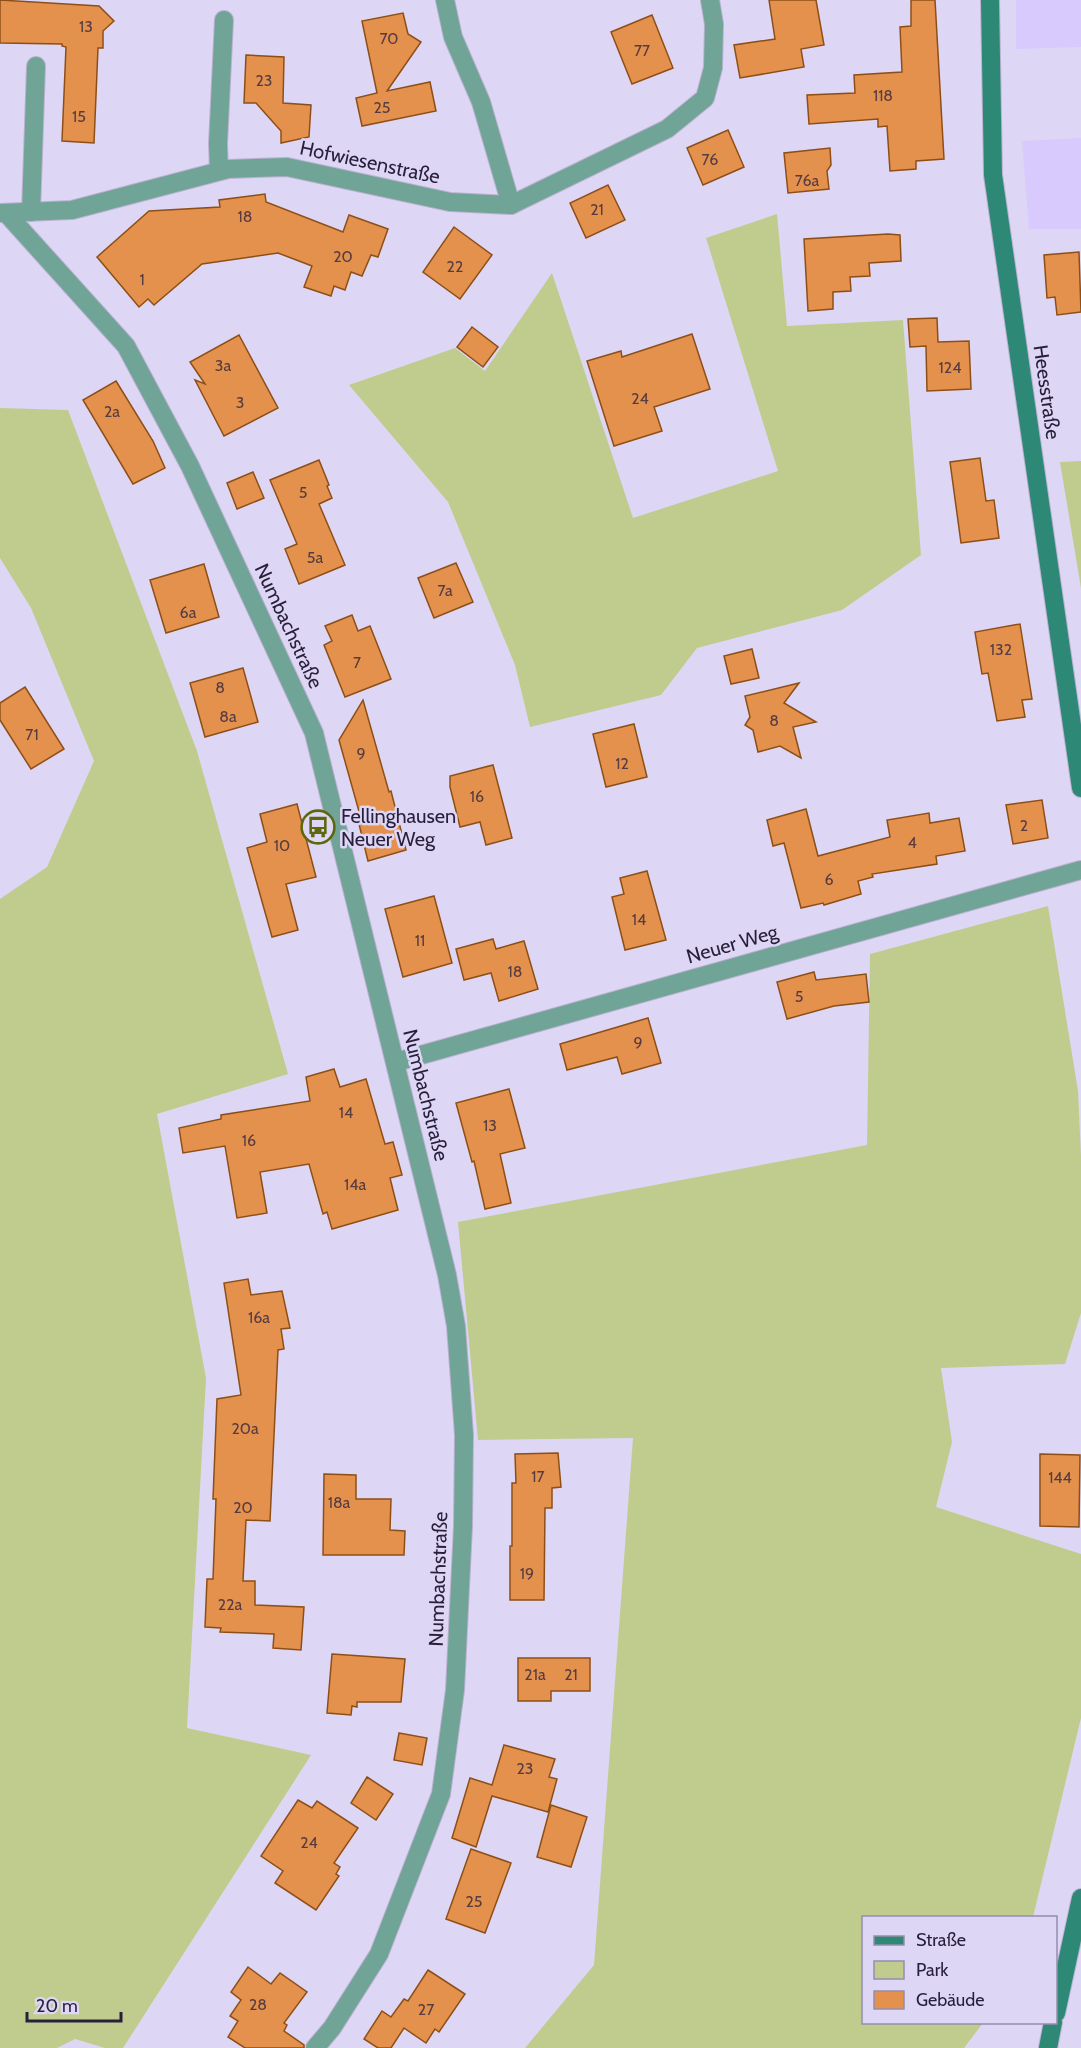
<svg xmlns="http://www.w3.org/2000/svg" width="1081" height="2048" viewBox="0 0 1081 2048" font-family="Cabin,sans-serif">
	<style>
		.built { fill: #d8cafc }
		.green { fill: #c0cc8e }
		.building { fill: #e5914e; stroke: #8d4f17; stroke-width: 1.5 }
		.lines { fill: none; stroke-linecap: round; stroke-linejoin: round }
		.street-casing { stroke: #bab1d0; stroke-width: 20 }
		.secondary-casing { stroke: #bab1d0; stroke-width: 20 }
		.street { stroke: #6fa497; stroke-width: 18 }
		.secondary { stroke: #2e8876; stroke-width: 18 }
		.labels { text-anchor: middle; stroke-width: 5; stroke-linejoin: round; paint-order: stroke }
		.number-label { font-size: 16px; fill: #573c40 }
		.street-label { font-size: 20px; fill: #281f3b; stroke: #ded6f5 }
		.poi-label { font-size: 20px; fill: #281f3b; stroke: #ded6f5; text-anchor: start }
	</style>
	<rect width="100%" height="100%" fill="#ded6f5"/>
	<g class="built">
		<polygon points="1016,0 1081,0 1081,47 1016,49"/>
		<polygon points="1081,138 1081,229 1029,229 1022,141"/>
	</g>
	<g class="green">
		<polygon points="777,214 787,326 903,320 921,555 842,610 697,648 661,695 530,727 515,665 448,502 349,385 455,348 485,371 552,273 633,518 778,471 706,238"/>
		<polygon points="0,408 68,410 197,751 288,1074 157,1114 206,1378 187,1728 311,1755 123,2048 105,2048 75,2039 57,2048 0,2048 0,899 47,867 94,761 31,608 0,558"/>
		<polygon points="1081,461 1081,588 1060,462"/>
		<polygon points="1048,906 1078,1091 1081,1156 1081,1313 1065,1364 941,1368 952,1442 936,1507 1081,1554 1081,1718 1033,1917 864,1918 864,2022 983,2023 964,2048 525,2048 594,1965 633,1438 478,1440 458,1222 867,1145 870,954"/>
	</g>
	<g class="building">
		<polygon points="0,0 99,6 114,21 103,31 103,48 98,48 94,143 62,141 66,47 62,46 62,44 0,43"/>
		<polygon points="769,0 816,0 824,45 801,49 804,67 740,78 734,45 775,39"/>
		<polygon points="911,0 935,0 944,159 916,161 916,169 890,171 887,126 878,127 878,119 809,124 807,95 855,93 854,75 902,72 900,27 911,26"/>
		<polygon points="403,13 408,34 421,42 387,91 430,82 436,111 362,126 356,98 377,93 362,21"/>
		<polygon points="652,15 673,68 632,84 611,32"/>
		<polygon points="246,55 284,57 283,103 311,105 309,137 281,143 281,131 256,103 244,103"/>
		<polygon points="728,130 744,167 703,185 687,148"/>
		<polygon points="830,148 831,165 827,171 829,189 788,193 784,153"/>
		<polygon points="608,185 625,220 586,238 570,203"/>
		<polygon points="265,194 266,202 343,232 349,215 388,229 378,257 371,255 362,276 351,272 345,290 334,286 331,296 304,287 312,266 278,253 202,264 154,305 148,299 139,307 97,257 149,211 220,207 219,200"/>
		<polygon points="454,227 492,255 460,299 423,272"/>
		<polygon points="888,234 900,235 901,261 869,263 870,276 850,277 851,291 833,292 833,309 808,311 804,239"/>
		<polygon points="1079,252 1081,312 1057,315 1055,297 1047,298 1044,255"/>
		<polygon points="937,318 938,342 969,341 971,389 927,391 926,346 910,347 908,319"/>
		<polygon points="472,327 498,347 483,367 457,347"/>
		<polygon points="692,334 710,389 654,407 662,431 614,446 587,361 621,351 622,357"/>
		<polygon points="239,335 278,408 224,436 195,380 205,384 190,362"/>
		<polygon points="116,381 153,441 165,468 133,484 83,400"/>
		<polygon points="980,458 986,501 994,500 999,538 961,543 950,462"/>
		<polygon points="319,460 329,485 327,486 332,498 319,504 345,565 299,584 285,549 297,544 270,480"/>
		<polygon points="253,472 264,498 237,509 227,483"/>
		<polygon points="456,563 473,602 434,618 418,578"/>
		<polygon points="204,564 219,617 166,633 150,580"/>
		<polygon points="352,615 358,631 370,626 391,679 345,697 324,645 332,641 325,626"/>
		<polygon points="1020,624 1032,699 1022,700 1025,717 997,721 988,673 982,674 975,632"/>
		<polygon points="752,649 759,678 731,684 724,656"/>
		<polygon points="243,668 258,722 205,737 190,683"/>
		<polygon points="799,683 784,703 816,722 793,727 801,758 780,746 758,752 753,730 745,725 750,717 745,696"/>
		<polygon points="25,687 64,749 31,769 0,720 0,703"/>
		<polygon points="363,700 389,792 391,791 406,850 368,861 357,816 360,815 339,740"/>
		<polygon points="634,724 647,777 606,787 593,734"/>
		<polygon points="493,765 512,838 486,845 480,822 460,827 450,787 450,776"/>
		<polygon points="1042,800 1048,838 1013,844 1006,805"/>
		<polygon points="297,804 316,877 286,884 298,930 272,937 247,848 267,842 260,814"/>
		<polygon points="806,809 818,856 890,837 887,820 929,813 930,823 959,818 965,851 936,856 937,864 872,874 873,877 858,881 861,894 824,905 823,903 801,908 784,843 773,846 767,820"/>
		<polygon points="647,871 666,940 625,950 612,897 624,894 620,878"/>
		<polygon points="434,896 452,963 403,977 385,909"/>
		<polygon points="493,939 496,949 524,941 538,989 499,1001 491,973 464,980 456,949"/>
		<polygon points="814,972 816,980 866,974 869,1002 834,1006 787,1019 777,982"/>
		<polygon points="648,1018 661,1063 622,1074 617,1057 567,1070 560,1044"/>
		<polygon points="334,1069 340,1087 366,1079 385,1144 393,1142 402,1175 390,1178 398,1210 332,1229 327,1212 323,1214 309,1164 260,1172 267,1213 237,1218 225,1146 183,1153 179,1128 221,1119 221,1115 310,1101 306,1077"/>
		<polygon points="509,1089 525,1148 500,1154 511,1203 485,1209 474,1161 472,1162 456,1103"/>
		<polygon points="248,1279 251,1295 282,1291 290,1328 281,1329 284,1349 278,1350 270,1521 246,1520 243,1581 255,1581 255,1605 304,1607 301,1650 273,1648 274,1634 220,1632 221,1628 205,1627 207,1579 213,1579 216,1499 213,1499 217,1399 241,1395 224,1283"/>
		<polygon points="558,1453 561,1487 552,1488 552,1508 545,1508 544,1600 510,1600 510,1546 512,1546 512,1483 516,1483 515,1454"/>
		<polygon points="1040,1454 1080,1455 1079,1527 1040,1526"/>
		<polygon points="324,1474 356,1475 356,1499 391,1499 390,1530 405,1531 404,1555 323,1555"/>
		<polygon points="332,1654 405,1659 401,1702 357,1702 357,1707 352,1706 351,1715 327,1713"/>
		<polygon points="518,1658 590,1658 590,1691 551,1691 551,1701 518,1701"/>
		<polygon points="399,1733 427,1738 422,1765 394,1760"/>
		<polygon points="504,1745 555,1759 549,1777 557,1779 548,1812 492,1796 476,1847 452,1838 470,1778 492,1785"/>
		<polygon points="367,1777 393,1794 376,1820 351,1803"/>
		<polygon points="298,1800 312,1808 317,1801 358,1828 334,1863 340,1867 336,1874 339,1876 316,1910 275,1883 283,1871 261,1856"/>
		<polygon points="551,1805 587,1817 571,1867 537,1857"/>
		<polygon points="471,1849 511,1863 485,1933 446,1919"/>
		<polygon points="248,1967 271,1984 280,1973 307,1992 284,2023 287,2025 284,2031 304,2045 304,2048 245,2048 228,2037 238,2021 230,2016 241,2000 231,1992"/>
		<polygon points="428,1970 465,1994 439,2032 435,2029 426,2043 404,2028 391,2048 378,2048 364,2039 382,2011 391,2017 404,1999 408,2001"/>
	</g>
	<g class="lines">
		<defs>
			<g id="street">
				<polyline points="445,0 453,37 481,102 511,205"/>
				<polyline points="219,171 218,144 224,20"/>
				<polyline points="31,212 36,66"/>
				<polyline points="0,213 72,210 228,169 287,167 450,202 511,205 667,129 705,98 713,68 714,24 710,0"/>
				<polyline points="7,214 126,346 190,466 314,733 447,1275 456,1326 464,1435 463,1526 455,1690 441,1794 379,1954 332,2028 315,2048"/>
				<polyline points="396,1062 1081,870"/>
			</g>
			<g id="secondary">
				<polyline points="990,0 993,175 1081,788"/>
				<polyline points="1056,2013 1081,1898"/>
				<polyline points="1048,2048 1053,2022"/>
			</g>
		</defs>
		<use href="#street" class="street-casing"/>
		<use href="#secondary" class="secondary-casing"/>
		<use href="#street" class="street"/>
		<use href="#secondary" class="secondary"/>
	</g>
	<defs>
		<symbol id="bus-ring" viewBox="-11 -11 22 22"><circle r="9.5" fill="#ded6f5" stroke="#5d680e" stroke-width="1.5"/><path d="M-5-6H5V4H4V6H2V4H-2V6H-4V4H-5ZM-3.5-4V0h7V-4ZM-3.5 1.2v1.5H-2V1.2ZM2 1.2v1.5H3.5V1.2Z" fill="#5d680e"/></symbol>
	</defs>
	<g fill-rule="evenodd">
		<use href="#bus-ring" x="299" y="808" width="38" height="38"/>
	</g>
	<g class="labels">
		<g class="number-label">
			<text x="86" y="32">13</text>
			<text x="389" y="44">70</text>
			<text x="642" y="56">77</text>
			<text x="264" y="86">23</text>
			<text x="883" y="101">118</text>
			<text x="382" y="113">25</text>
			<text x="79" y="122">15</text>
			<text x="710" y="165">76</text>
			<text x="807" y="186">76a</text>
			<text x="597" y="215">21</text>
			<text x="245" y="222">18</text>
			<text x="343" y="262">20</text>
			<text x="455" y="272">22</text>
			<text x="142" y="285">1</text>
			<text x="223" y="371">3a</text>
			<text x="950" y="373">124</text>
			<text x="640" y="404">24</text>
			<text x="240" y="408">3</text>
			<text x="112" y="417">2a</text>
			<text x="303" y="498">5</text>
			<text x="315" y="563">5a</text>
			<text x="445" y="596">7a</text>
			<text x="188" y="618">6a</text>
			<text x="1001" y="655">132</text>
			<text x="357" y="668">7</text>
			<text x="220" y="693">8</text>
			<text x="228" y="722">8a</text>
			<text x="774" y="726">8</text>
			<text x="32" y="740">71</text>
			<text x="361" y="759">9</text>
			<text x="622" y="769">12</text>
			<text x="477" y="802">16</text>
			<text x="1024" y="831">2</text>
			<text x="912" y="848">4</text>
			<text x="282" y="851">10</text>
			<text x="829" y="885">6</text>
			<text x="639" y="925">14</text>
			<text x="420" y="946">11</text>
			<text x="515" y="977">18</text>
			<text x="799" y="1002">5</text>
			<text x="638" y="1048">9</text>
			<text x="346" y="1118">14</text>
			<text x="490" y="1131">13</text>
			<text x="249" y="1146">16</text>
			<text x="355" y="1190">14a</text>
			<text x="259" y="1323">16a</text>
			<text x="245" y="1434">20a</text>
			<text x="538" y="1482">17</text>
			<text x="1060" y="1483">144</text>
			<text x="339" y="1508">18a</text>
			<text x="243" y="1513">20</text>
			<text x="527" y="1579">19</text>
			<text x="230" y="1610">22a</text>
			<text x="535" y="1680">21a</text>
			<text x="571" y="1680">21</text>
			<text x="525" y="1774">23</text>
			<text x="309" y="1848">24</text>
			<text x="474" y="1907">25</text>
			<text x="258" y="2010">28</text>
			<text x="426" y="2015">27</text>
		</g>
		<g class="street-label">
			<text transform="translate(370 162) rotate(12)" y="7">Hofwiesenstraße</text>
			<text transform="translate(1047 392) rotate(82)" y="7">Heesstraße</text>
			<text transform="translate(289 626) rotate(65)" y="7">Numbachstraße</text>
			<text transform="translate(732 944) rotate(-16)" y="7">Neuer Weg</text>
			<text transform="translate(426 1095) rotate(76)" y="7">Numbachstraße</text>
			<text transform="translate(438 1579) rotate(-88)" y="7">Numbachstraße</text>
		</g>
		<g class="poi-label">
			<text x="341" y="823">Fellinghausen<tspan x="341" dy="23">Neuer Weg</tspan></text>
		</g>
	</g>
	<rect x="862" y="1916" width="195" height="108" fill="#ded6f5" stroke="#958dab" stroke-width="1.5"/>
	<rect x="874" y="1936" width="30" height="9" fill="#2e8876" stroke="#958dab" stroke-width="1.5"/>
	<text x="916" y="1946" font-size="18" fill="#281f3b">Straße</text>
	<rect x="874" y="1961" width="30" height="18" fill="#c0cc8e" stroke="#958dab" stroke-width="1.5"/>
	<text x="916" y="1976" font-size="18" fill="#281f3b">Park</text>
	<rect x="874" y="1991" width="30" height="18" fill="#e5914e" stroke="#958dab" stroke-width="1.5"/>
	<text x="916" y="2006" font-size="18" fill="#281f3b">Gebäude</text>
	<path d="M27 2012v9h94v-9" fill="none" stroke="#281f3b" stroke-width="3"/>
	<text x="36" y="2012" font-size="18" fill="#281f3b" stroke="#ded6f5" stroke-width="4.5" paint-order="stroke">20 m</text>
</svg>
